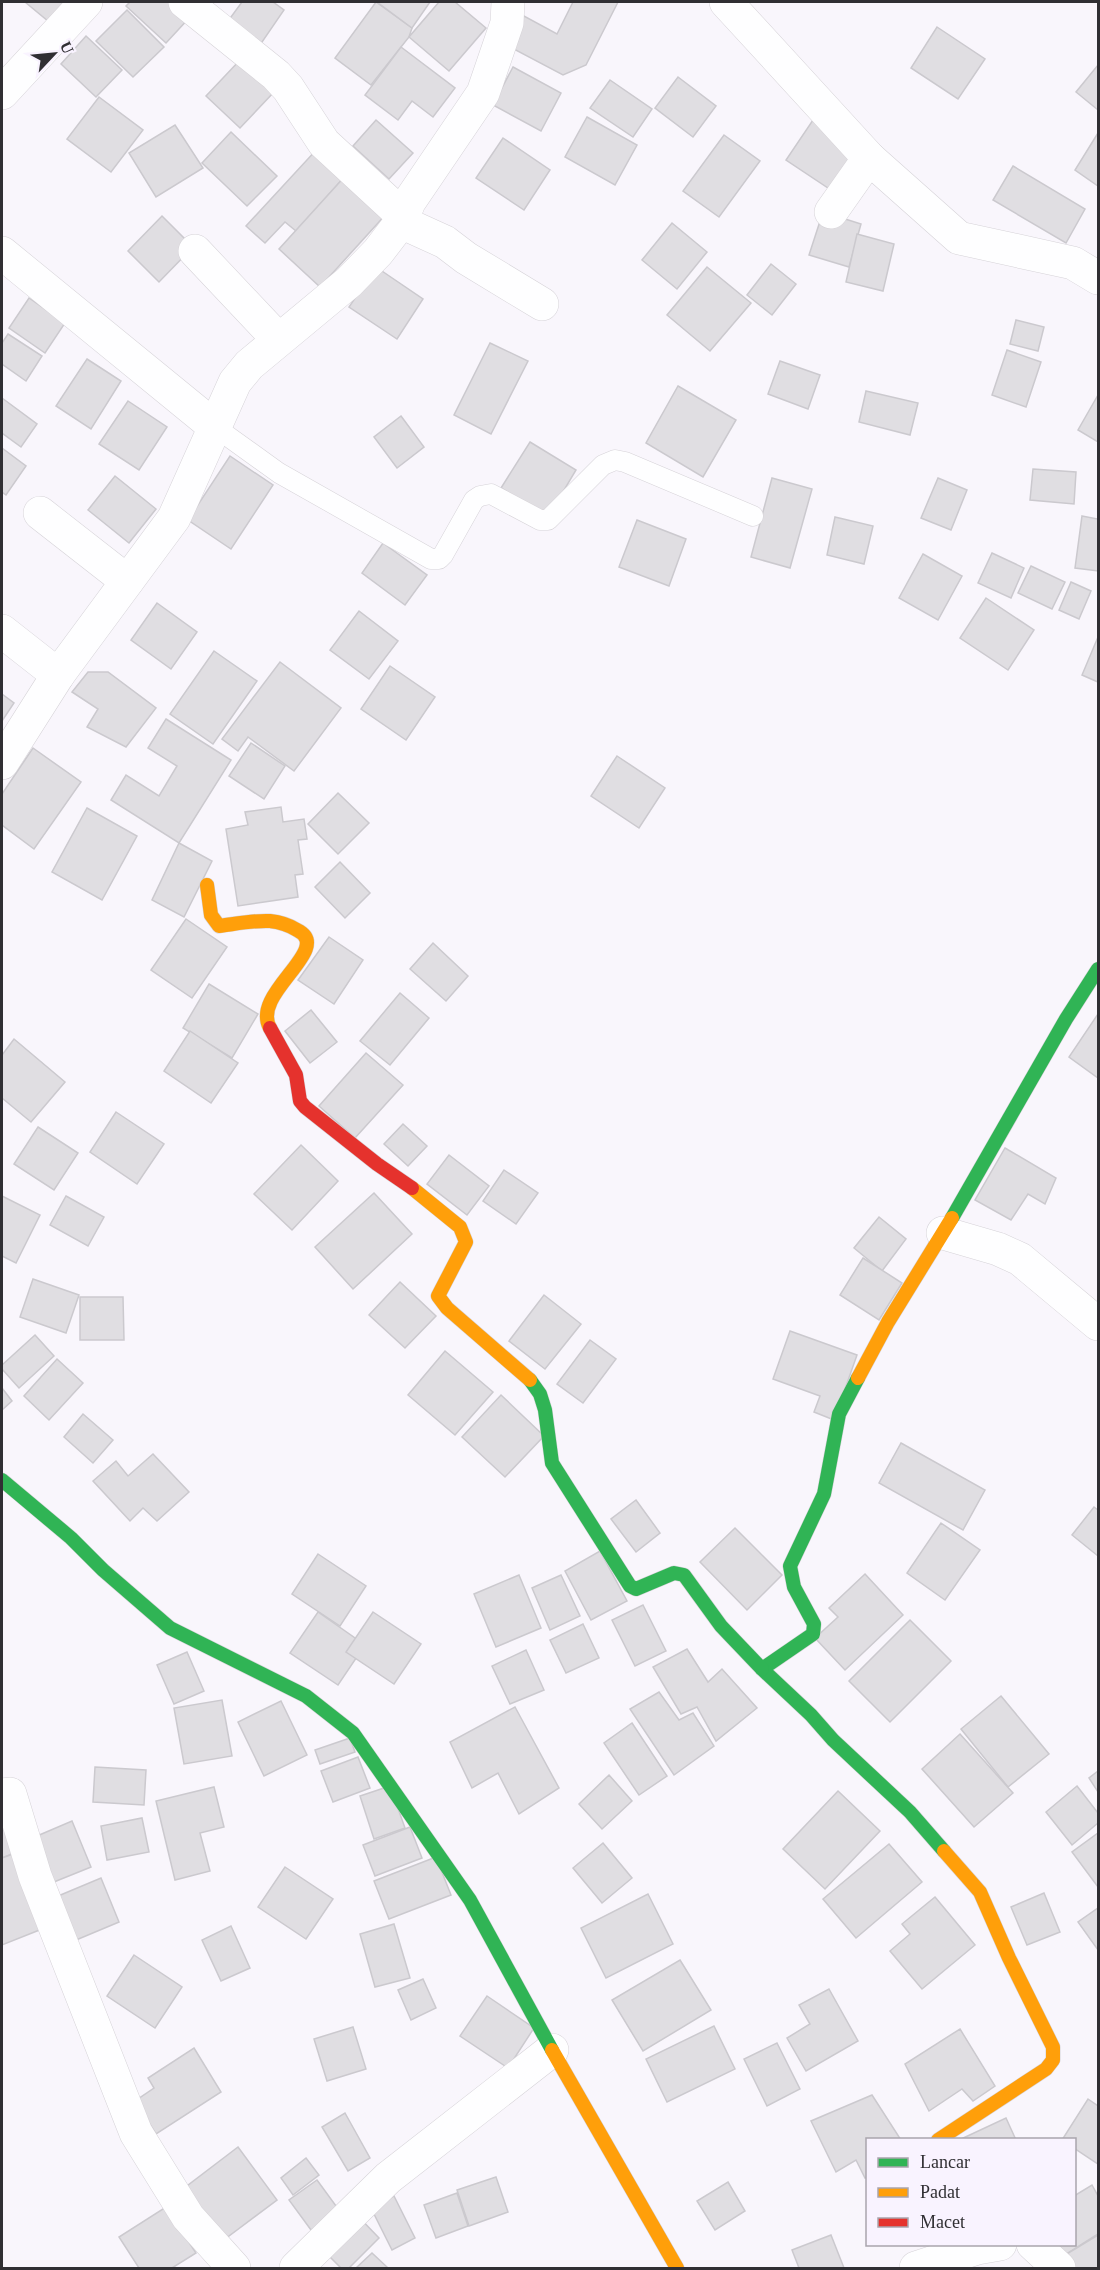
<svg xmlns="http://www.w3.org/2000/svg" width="1100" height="2270" viewBox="0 0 1100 2270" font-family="Georgia,serif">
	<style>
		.building { fill: #e0dee2; stroke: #cbc9ce; stroke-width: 1.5 }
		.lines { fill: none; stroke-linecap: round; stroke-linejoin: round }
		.lane-casing { stroke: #d6d3d8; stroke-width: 21 }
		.street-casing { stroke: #d6d3d8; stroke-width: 34 }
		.fast-casing { stroke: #d6d3d8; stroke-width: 15 }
		.slow-casing { stroke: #d6d3d8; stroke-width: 15 }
		.jam-casing { stroke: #d6d3d8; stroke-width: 15 }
		.lane { stroke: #fefeff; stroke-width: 20 }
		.street { stroke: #fefeff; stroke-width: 33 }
		.fast { stroke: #30b455; stroke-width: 14 }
		.slow { stroke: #ff9f0a; stroke-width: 14 }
		.jam { stroke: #e5322d; stroke-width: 14 }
	</style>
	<rect width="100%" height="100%" fill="#f9f6fc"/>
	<g class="building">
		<polygon points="25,2 76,2 54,26"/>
		<polygon points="130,2 173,2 190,17 166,43 126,6"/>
		<polygon points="242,2 273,2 284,10 260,45 228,21"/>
		<polygon points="376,2 412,28 409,37 371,85 335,58"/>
		<polygon points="377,2 430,2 412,28"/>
		<polygon points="439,2 455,2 486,28 449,71 409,37"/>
		<polygon points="573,2 618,2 586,65 563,75 508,46 524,16 557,34"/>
		<polygon points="127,10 164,47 133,77 96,41"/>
		<polygon points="937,27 985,59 958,99 911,68"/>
		<polygon points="86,36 122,70 96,97 61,64"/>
		<polygon points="401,47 455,88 433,117 412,101 398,120 365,95"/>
		<polygon points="240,60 274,92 240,128 206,96"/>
		<polygon points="1098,65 1098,110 1076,92"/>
		<polygon points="513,67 561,93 541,131 493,105"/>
		<polygon points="678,77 716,106 693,137 655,108"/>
		<polygon points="610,80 652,109 633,137 590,108"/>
		<polygon points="99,97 143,130 111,172 67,139"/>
		<polygon points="587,117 637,145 615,185 565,157"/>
		<polygon points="376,120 413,153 389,179 353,146"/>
		<polygon points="813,120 860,152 834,192 786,160"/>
		<polygon points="175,125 203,168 156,197 129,153"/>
		<polygon points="231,132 277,176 247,206 202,163"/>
		<polygon points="1098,133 1098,186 1075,170"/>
		<polygon points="724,135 760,161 719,217 683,191"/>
		<polygon points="503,138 550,170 524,210 476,178"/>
		<polygon points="318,148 347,174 296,231 285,222 265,243 246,226"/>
		<polygon points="1013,166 1085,209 1066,243 993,200"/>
		<polygon points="347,174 388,212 320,287 279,249"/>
		<polygon points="823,212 861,224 849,267 809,255"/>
		<polygon points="162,216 193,247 159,282 128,251"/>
		<polygon points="672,223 707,252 677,289 642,260"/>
		<polygon points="857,234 894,244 883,291 846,282"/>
		<polygon points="771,264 796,284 772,315 747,295"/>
		<polygon points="376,267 423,299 397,339 349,307"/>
		<polygon points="707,267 751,303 710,351 667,315"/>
		<polygon points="29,298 65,323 45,353 9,328"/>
		<polygon points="1016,320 1044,327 1038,351 1010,344"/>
		<polygon points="8,334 42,356 26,381 2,364 2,343"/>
		<polygon points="490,343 528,361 491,434 454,415"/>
		<polygon points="1007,350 1041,362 1026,407 992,395"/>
		<polygon points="87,359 121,381 91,429 56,406"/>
		<polygon points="780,361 820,375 808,409 768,394"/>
		<polygon points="678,386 736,420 703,477 646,443"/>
		<polygon points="866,391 918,403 910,435 859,422"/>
		<polygon points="1098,395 1098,442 1078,430"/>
		<polygon points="2,398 37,424 21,447 2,433"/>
		<polygon points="128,401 167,427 139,470 99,444"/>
		<polygon points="401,416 424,447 397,468 374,437"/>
		<polygon points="530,442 576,470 548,517 501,488"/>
		<polygon points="2,448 26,466 6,495 2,492"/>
		<polygon points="230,456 273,485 231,549 188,520"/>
		<polygon points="1033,469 1076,472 1074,504 1030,500"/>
		<polygon points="115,476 156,509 129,543 88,510"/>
		<polygon points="772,478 812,489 790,568 751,557"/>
		<polygon points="938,478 967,490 951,530 921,518"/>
		<polygon points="1082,516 1098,519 1098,571 1075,568"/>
		<polygon points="835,517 873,526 864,564 827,555"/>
		<polygon points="637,520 686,539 669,586 619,567"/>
		<polygon points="383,543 427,575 405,605 362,573"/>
		<polygon points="992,553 1024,568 1011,598 978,583"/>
		<polygon points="923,554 962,576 938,620 899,598"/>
		<polygon points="1031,566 1065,582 1052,609 1018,593"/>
		<polygon points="1071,582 1091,591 1079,619 1059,610"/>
		<polygon points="986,598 1034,630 1008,670 960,638"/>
		<polygon points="157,603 197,632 171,669 131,640"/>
		<polygon points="359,611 398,641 369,679 330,650"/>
		<polygon points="1098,637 1098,682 1082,675"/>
		<polygon points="214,651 257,681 213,744 170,714"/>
		<polygon points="280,662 341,708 294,771 248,737 238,751 222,739"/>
		<polygon points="390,666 435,697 406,740 361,709"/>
		<polygon points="88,672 108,672 156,708 126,747 87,727 98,709 72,692"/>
		<polygon points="2,694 14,703 2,721"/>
		<polygon points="166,719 231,760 179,843 111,800 126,775 159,796 177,766 148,748"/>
		<polygon points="251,743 285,766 264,799 229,776"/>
		<polygon points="33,748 81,782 34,849 2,825 2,794"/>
		<polygon points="617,756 665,788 639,828 591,796"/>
		<polygon points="338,793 369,823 338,854 308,824"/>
		<polygon points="281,807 283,822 304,819 307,839 298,840 303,874 295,875 298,897 238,906 226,829 248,825 245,812"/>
		<polygon points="87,808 137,836 102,900 52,872"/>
		<polygon points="179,843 212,861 184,917 152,900"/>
		<polygon points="340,862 370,893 345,918 315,887"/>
		<polygon points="186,919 227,947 192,998 151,970"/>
		<polygon points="329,937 363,960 334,1004 298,980"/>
		<polygon points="433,943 468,976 446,1001 410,969"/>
		<polygon points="209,984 258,1014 232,1058 183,1028"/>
		<polygon points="400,993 429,1018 390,1065 360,1041"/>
		<polygon points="311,1010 337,1042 310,1063 285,1031"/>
		<polygon points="1098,1014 1098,1078 1069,1057"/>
		<polygon points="190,1031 238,1063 211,1103 164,1071"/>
		<polygon points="14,1039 65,1082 31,1122 2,1098 2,1055"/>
		<polygon points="366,1053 403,1085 355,1138 319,1106"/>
		<polygon points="116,1112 164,1144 137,1184 90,1152"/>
		<polygon points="403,1124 427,1146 408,1166 384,1144"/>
		<polygon points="38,1127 78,1153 54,1190 14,1164"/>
		<polygon points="301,1145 338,1181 292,1230 254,1194"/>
		<polygon points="1005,1148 1056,1178 1045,1204 1028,1194 1011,1220 975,1200"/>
		<polygon points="449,1155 489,1186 467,1215 427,1184"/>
		<polygon points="504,1170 538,1193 516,1224 483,1201"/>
		<polygon points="374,1193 412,1234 353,1289 315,1247"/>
		<polygon points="2,1196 40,1215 16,1263 2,1256"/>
		<polygon points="66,1196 104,1217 88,1246 50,1225"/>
		<polygon points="879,1217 906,1239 882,1271 854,1248"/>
		<polygon points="863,1258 902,1283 879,1320 840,1295"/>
		<polygon points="33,1279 79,1295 66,1333 20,1317"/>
		<polygon points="400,1282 436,1316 405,1348 369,1315"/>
		<polygon points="544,1295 581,1324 545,1369 509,1341"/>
		<polygon points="80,1297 123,1297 124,1340 80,1340"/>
		<polygon points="790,1331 857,1355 834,1420 814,1412 820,1396 773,1379"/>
		<polygon points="35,1335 54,1356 19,1388 2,1369 2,1365"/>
		<polygon points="590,1340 616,1359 583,1403 557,1384"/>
		<polygon points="445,1351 493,1392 455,1435 408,1395"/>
		<polygon points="57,1359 83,1383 49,1420 24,1396"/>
		<polygon points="2,1388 12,1401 2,1410"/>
		<polygon points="501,1395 544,1436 505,1477 462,1437"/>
		<polygon points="83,1414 113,1440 93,1463 64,1437"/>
		<polygon points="901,1443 985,1490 963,1530 879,1483"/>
		<polygon points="153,1454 189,1492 157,1521 143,1508 130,1521 93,1481 116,1461 128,1476"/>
		<polygon points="636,1500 660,1533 636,1552 611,1519"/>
		<polygon points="1094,1507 1098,1510 1098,1556 1072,1535"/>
		<polygon points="941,1523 980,1550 945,1600 907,1573"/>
		<polygon points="735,1528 782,1575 747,1610 700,1562"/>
		<polygon points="600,1551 627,1601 591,1620 565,1571"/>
		<polygon points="318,1554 366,1586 340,1626 292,1594"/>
		<polygon points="865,1574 903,1615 845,1670 815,1638 838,1617 829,1608"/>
		<polygon points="519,1575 541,1628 496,1647 474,1594"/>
		<polygon points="561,1575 580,1616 550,1630 532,1588"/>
		<polygon points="643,1605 666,1651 635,1666 612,1620"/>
		<polygon points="318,1612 365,1645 338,1685 290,1653"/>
		<polygon points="373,1612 421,1644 394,1684 346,1652"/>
		<polygon points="910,1620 951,1661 890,1722 849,1681"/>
		<polygon points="583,1624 599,1658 566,1673 550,1640"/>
		<polygon points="687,1649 708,1682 722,1669 757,1708 716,1741 697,1707 681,1714 653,1667"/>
		<polygon points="526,1650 544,1690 510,1704 492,1666"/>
		<polygon points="187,1652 204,1691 174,1704 157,1665"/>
		<polygon points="659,1692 679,1720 693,1713 714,1746 674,1775 630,1709"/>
		<polygon points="1001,1696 1049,1754 1008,1787 961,1729"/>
		<polygon points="222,1700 232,1756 184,1764 174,1708"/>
		<polygon points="281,1701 307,1755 264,1776 238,1722"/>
		<polygon points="515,1707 559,1788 519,1814 498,1773 472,1788 450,1742"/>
		<polygon points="632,1723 667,1776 639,1795 604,1743"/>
		<polygon points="960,1734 1013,1793 974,1827 922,1769"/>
		<polygon points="350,1738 355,1752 320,1764 315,1750"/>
		<polygon points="358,1757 370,1788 333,1802 321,1771"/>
		<polygon points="95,1767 146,1770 144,1805 93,1802"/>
		<polygon points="1098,1771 1098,1792 1089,1778"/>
		<polygon points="609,1775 632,1801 602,1829 579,1804"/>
		<polygon points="390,1786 405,1828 374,1839 360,1796"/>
		<polygon points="1077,1786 1098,1813 1098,1823 1072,1845 1046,1812"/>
		<polygon points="214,1787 224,1827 200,1833 210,1871 175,1880 156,1801"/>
		<polygon points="838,1791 880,1831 825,1889 783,1849"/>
		<polygon points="2,1802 24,1849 2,1858"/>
		<polygon points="142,1818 149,1852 107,1860 101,1826"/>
		<polygon points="72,1821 91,1867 49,1884 30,1839"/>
		<polygon points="410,1827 422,1858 375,1876 363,1845"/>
		<polygon points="1098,1833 1098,1887 1072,1852"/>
		<polygon points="603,1843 632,1878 602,1903 573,1868"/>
		<polygon points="889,1844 922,1882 856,1938 823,1899"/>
		<polygon points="13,1854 42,1929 2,1945 2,1858"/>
		<polygon points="436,1857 451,1895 389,1919 374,1881"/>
		<polygon points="285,1867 333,1899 306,1939 258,1907"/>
		<polygon points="101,1878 119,1922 69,1943 51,1899"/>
		<polygon points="1044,1893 1060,1932 1027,1945 1011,1907"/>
		<polygon points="648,1894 673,1944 606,1978 581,1928"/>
		<polygon points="935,1897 975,1945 922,1989 890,1951 910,1934 902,1924"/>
		<polygon points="1098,1908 1098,1950 1078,1922"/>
		<polygon points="394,1924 410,1978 375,1987 360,1934"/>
		<polygon points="231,1926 250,1968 221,1981 202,1940"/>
		<polygon points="134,1955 182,1987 155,2028 107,1996"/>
		<polygon points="680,1960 711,2010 643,2051 612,2000"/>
		<polygon points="423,1979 436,2008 411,2020 398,1990"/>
		<polygon points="829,1989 858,2041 806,2071 787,2038 810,2024 799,2005"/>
		<polygon points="487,1996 534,2028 508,2068 460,2036"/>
		<polygon points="714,2026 735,2069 667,2102 646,2059"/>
		<polygon points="353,2027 366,2069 327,2081 314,2039"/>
		<polygon points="960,2029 995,2086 973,2101 962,2089 929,2111 905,2064"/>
		<polygon points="777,2043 800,2089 767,2106 744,2059"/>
		<polygon points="194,2048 221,2092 156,2134 135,2101 154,2088 148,2078"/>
		<polygon points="872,2095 901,2140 868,2140 868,2177 865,2178 856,2160 836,2172 811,2121"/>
		<polygon points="1088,2099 1098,2106 1098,2164 1074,2148 1074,2140 1062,2140"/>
		<polygon points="345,2113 370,2158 348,2171 322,2127"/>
		<polygon points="1006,2118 1016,2140 959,2140"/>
		<polygon points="238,2147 277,2200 221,2242 183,2189"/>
		<polygon points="306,2158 319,2175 293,2195 281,2178"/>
		<polygon points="496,2177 508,2212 469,2226 457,2190"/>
		<polygon points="317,2180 339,2210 311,2230 289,2200"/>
		<polygon points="728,2182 745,2211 715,2230 697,2201"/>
		<polygon points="1092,2185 1098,2196 1098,2234 1065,2255 1051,2244 1074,2244 1074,2196"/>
		<polygon points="457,2193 468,2226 436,2238 424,2205"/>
		<polygon points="394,2196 415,2238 392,2250 371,2208"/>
		<polygon points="166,2207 196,2253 172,2268 139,2268 119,2237"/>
		<polygon points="354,2212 379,2238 349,2268 341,2268 319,2246"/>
		<polygon points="831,2235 844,2268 799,2268 792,2250"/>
		<polygon points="1098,2235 1098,2268 1074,2268 1065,2255"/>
		<polygon points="372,2253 388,2268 356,2268"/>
	</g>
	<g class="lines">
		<defs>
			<polyline id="lane" points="215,427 279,473 431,559 439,559 443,555 474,500 480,496 491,494 540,520 548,520 603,465 615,460 625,462 753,516"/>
			<g id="street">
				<polyline points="185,2 276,75 288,88 324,143 402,215"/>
				<polyline points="726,2 869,158 959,238 1073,263 1098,278"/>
				<polyline points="2,93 86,2"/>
				<polyline points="831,212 869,158"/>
				<polyline points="401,222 445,242 466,258 542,304"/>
				<polyline points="195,251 278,339"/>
				<polyline points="2,253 215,427"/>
				<polyline points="40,513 127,581"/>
				<polyline points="2,631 58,675"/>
				<polyline points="2,763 58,675 174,518 235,382 249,365 349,282 378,252 401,222 409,202 483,93 507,23 508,2"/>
				<polyline points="943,1233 998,1249 1020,1259 1098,1324"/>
				<polyline points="2,1795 10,1794 35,1876 136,2133 188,2217 234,2268"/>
				<polyline points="1033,2244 1059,2268"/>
				<polyline points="296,2268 388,2178 552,2050"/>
				<polyline points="916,2268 977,2248 1000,2244"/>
			</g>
			<g id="fast">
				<polyline points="952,1218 1066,1019 1098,969"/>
				<polyline points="858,1378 839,1414 824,1494 790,1566 794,1587 814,1624 813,1634 762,1669 811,1715 833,1740 910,1812 944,1851"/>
				<polyline points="530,1380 540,1394 545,1410 552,1463 630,1586 636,1589 674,1573 684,1575 721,1626 762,1669"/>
				<polyline points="2,1480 71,1538 103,1570 170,1628 306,1696 353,1733 470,1900 552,2050"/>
			</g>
			<g id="slow">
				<path d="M207,885L211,915L219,926C235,924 254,920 270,921C280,922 289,925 297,930C335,949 250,993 270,1028"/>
				<polyline points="412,1188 460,1227 466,1242 438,1296 447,1308 530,1380"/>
				<polyline points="858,1378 888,1322 952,1218"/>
				<polyline points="552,2050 677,2268"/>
				<polyline points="938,2140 1046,2069 1053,2060 1053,2047 1009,1958 980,1892 944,1851"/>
			</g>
			<polyline id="jam" points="270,1028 296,1075 300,1101 305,1107 377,1164 412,1188"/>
		</defs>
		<use href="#lane" class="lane-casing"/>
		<use href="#street" class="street-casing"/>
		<use href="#fast" class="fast-casing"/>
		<use href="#slow" class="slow-casing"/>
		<use href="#jam" class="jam-casing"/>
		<use href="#lane" class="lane"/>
		<use href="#street" class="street"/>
		<use href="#fast" class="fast"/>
		<use href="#slow" class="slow"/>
		<use href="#jam" class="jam"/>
	</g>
	<rect width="1100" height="2270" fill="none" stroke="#302f33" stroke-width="6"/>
	<rect x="866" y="2138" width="210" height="108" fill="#f9f3ff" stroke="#a9a5ad" stroke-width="1.5"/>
	<rect x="878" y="2158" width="30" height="9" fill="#30b455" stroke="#a9a5ad" stroke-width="1.5"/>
	<text x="920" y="2168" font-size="18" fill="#302f33">Lancar</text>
	<rect x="878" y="2188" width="30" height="9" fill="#ff9f0a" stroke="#a9a5ad" stroke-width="1.5"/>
	<text x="920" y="2198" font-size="18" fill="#302f33">Padat</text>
	<rect x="878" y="2218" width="30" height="9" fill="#e5322d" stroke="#a9a5ad" stroke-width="1.5"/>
	<text x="920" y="2228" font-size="18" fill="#302f33">Macet</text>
	<g transform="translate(54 54) rotate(64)" stroke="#f9f3ff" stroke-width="4.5" paint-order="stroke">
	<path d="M0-4.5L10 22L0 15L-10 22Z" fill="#302f33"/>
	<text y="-9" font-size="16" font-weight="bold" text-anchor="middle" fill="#302f33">U</text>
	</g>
</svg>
